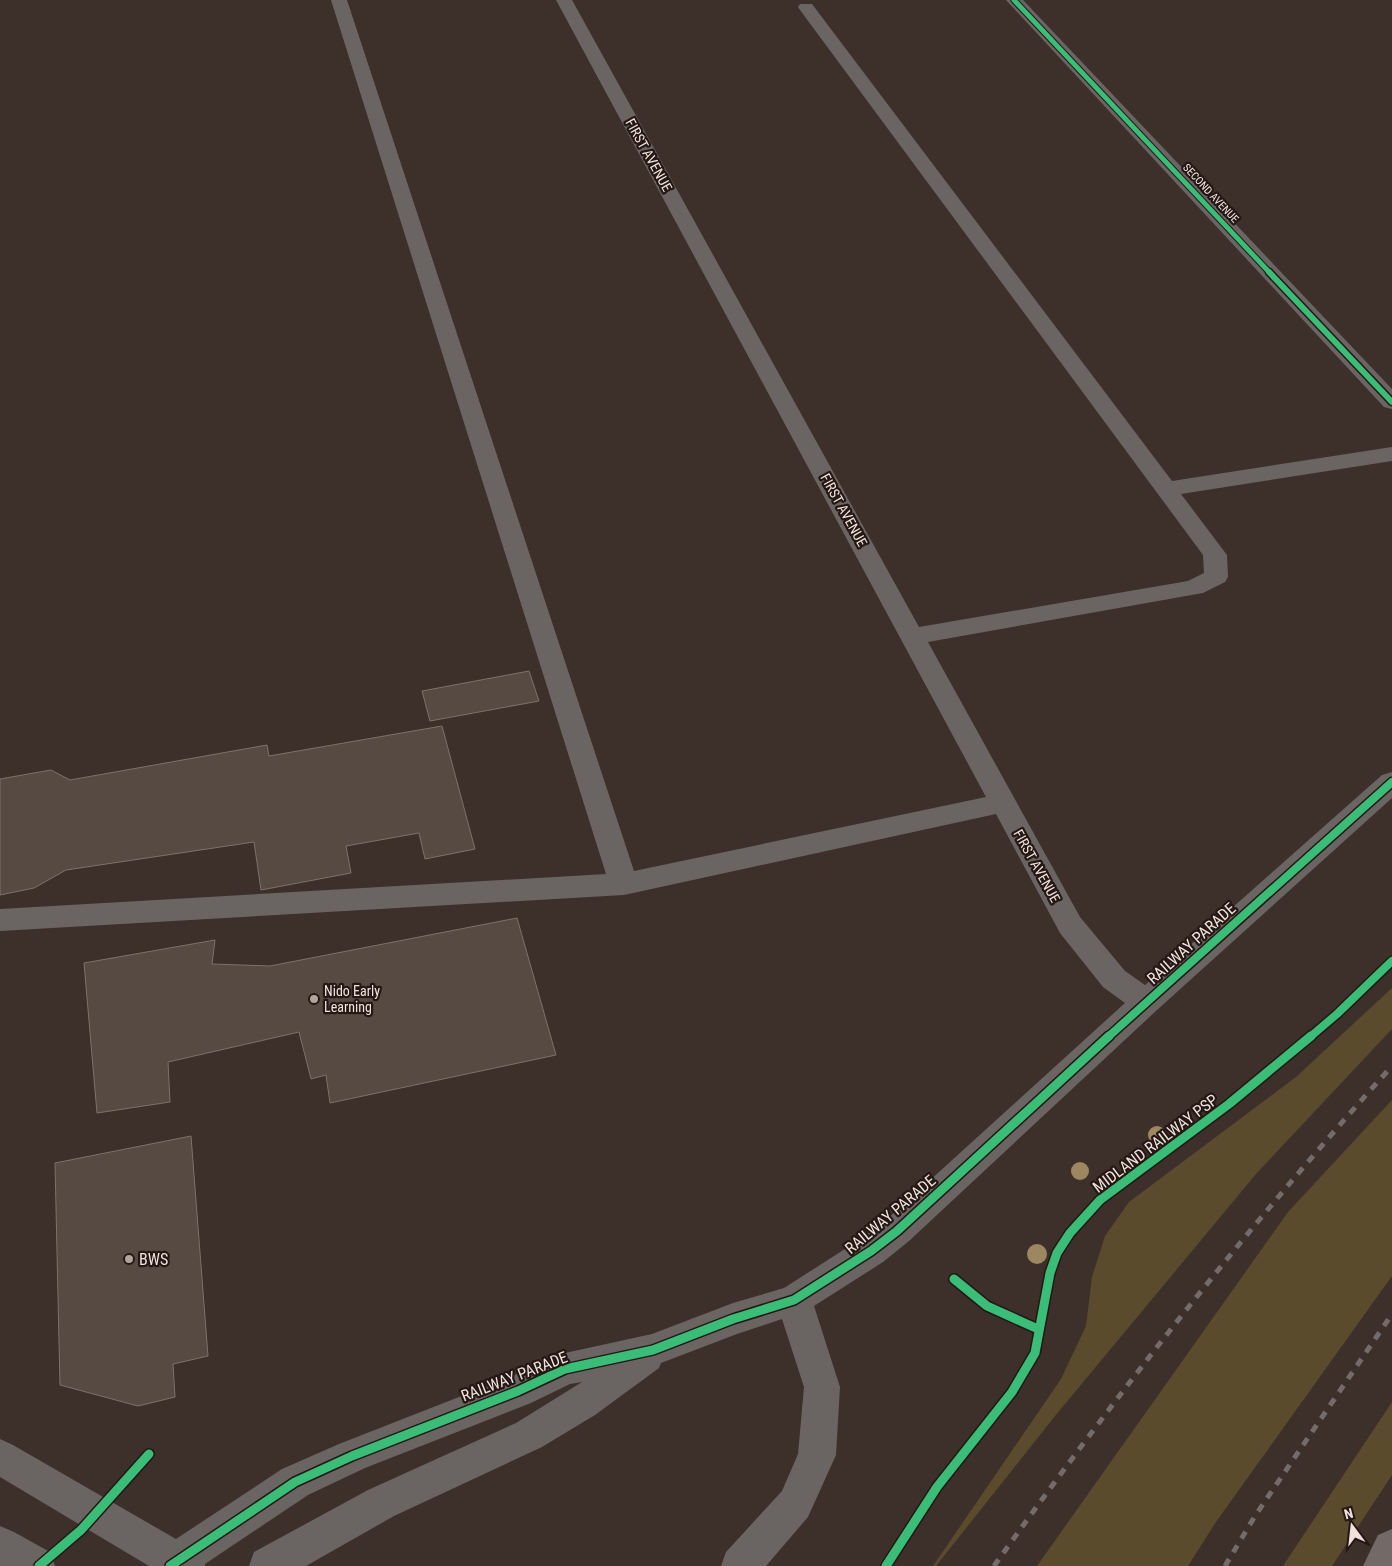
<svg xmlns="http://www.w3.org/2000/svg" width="1392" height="1566" viewBox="0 0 1392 1566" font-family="'Roboto Condensed',sans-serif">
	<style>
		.green { fill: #5a4b2d }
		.building { fill: #564a42; stroke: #7c726c }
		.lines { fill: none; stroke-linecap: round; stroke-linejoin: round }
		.minor { fill: #6a6462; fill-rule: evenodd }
		.highway { fill: #736a67; fill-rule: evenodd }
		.rail { stroke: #736c6b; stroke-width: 5; stroke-dasharray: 8 8; stroke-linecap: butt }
		.cycleway-far3-casing { stroke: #241814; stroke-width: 7 }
		.cycleway-far2-casing { stroke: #241814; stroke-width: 9 }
		.cycleway-far1-casing { stroke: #241814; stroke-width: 11 }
		.cycleway-casing { stroke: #241814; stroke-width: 12 }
		.cycleway-far3 { stroke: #3abd76; stroke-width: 5 }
		.cycleway-far2 { stroke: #3abd76; stroke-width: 6 }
		.cycleway-far1 { stroke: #3abd76; stroke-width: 8 }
		.cycleway { stroke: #3abd76; stroke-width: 9 }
		.tree { fill: #9d8760 }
		.poi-dot { fill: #b3a39d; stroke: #241814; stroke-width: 2 }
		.labels { text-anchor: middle; stroke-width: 4.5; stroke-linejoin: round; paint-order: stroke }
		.far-street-label { font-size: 11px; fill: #f2e1db; stroke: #241814 }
		.street-label { font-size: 14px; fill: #f2e1db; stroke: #241814 }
		.poi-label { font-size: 14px; fill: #f2e1db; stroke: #241814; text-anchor: start }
		.near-street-label { font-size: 16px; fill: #f2e1db; stroke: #241814 }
		.near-poi-label { font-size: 16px; fill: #f2e1db; stroke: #241814; text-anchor: start }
	</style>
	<rect width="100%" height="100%" fill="#3d302b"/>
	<g class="green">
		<polygon points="1392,988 1392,1029 1256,1174 1055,1416 936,1566 933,1566 1061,1379 1086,1326 1092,1277 1105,1236 1129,1202 1296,1077"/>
		<polygon points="1392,1100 1392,1276 1216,1522 1188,1566 1037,1566 1288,1212"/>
		<polygon points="1392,1402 1392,1475 1332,1566 1283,1566"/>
	</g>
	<g class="building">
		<polygon points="529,671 539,701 430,721 422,691"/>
		<polygon points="442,726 475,849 425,859 419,833 346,846 351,873 261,890 254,842 66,870 34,888 0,895 0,779 51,770 70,780 267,745 269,756"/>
		<polygon points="517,918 556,1055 330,1103 326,1075 311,1079 299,1032 168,1062 170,1102 97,1113 84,963 215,940 212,964 270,966"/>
		<polygon points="191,1136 208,1356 173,1364 175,1397 138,1406 60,1385 55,1163"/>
	</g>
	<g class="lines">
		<g class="minor">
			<polygon points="331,0 347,0 634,871 986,797 556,0 572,0 919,627 1188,581 1204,573 1203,555 800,10 798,7 800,4 812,4 1172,481 1392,447 1392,461 1181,494 1227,555 1228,577 1225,582 1203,593 928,642 1080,917 1125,971 1145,985 1382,775 1392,772 1392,798 1157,1010 909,1241 883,1262 814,1306 840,1387 836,1455 808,1517 766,1566 721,1566 726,1552 782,1491 798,1454 804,1387 782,1319 737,1334 661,1363 659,1368 595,1415 542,1447 394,1516 306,1566 249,1566 254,1552 368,1490 516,1423 582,1382 570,1384 531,1403 365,1468 308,1495 205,1564 205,1566 149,1566 0,1477 0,1439 13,1445 176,1539 282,1469 339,1444 505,1379 565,1353 652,1334 733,1303 784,1288 859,1240 885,1221 1125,1003 1103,987 1060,933 996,814 624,895 0,931 0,909 606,874"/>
			<polygon points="1006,0 1023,0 1392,389 1392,409 1384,407"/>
			<polygon points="0,1526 14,1532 50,1552 55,1566 0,1566"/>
		</g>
		<polygon class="highway" points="1392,1529 1392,1566 1363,1566 1378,1535"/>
		<g class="rail">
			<path d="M994,1566C1118,1392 1249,1225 1392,1066"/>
			<polyline points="1225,1566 1255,1516 1392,1314"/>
		</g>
		<defs>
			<polyline id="cycleway-far3" points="1014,0 1270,273"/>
			<polyline id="cycleway-far2" points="1269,272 1392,402"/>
			<g id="cycleway-far1">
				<polyline points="1108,1037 1392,782"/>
				<polyline points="1310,1037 1337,1014 1392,961"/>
			</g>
			<g id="cycleway">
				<polyline points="954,1279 987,1306 1038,1329"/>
				<polyline points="39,1566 81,1530 149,1454"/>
				<polyline points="170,1566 295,1482 352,1456 518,1391 565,1369 653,1350 733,1319 794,1300 871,1251 897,1231 1109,1036"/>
				<polyline points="886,1566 937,1487 1012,1392 1035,1353 1050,1273 1057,1253 1070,1233 1100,1200 1229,1104 1311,1036"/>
			</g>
		</defs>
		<use href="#cycleway-far3" class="cycleway-far3-casing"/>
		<use href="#cycleway-far2" class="cycleway-far2-casing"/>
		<use href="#cycleway-far1" class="cycleway-far1-casing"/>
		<use href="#cycleway" class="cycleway-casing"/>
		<use href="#cycleway-far3" class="cycleway-far3"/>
		<use href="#cycleway-far2" class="cycleway-far2"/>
		<use href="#cycleway-far1" class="cycleway-far1"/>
		<use href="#cycleway" class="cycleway"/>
	</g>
	<g class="tree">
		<circle cx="1157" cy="1135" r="9"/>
		<circle cx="1080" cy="1171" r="9"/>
		<circle cx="1037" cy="1254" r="10"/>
	</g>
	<g class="poi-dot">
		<circle cx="314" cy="999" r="5"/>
		<circle cx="129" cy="1259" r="5"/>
	</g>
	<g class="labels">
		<g class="far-street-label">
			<text transform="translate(1211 193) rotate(47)" y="4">SECOND AVENUE</text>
		</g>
		<g class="street-label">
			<text transform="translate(649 155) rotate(61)" y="5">FIRST AVENUE</text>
			<text transform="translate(844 510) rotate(61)" y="5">FIRST AVENUE</text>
			<text transform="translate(1037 866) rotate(61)" y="5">FIRST AVENUE</text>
		</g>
		<g class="poi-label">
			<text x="324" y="996">Nido Early<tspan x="324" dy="16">Learning</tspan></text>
		</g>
		<g class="near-street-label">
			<text transform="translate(1191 943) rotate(-42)" y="6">RAILWAY PARADE</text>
			<text transform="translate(1155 1143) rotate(-37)" y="6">MIDLAND RAILWAY PSP</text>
			<text transform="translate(890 1214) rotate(-40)" y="6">RAILWAY PARADE</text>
			<text transform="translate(514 1376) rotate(-21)" y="6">RAILWAY PARADE</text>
		</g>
		<g class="near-poi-label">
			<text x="139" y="1265">BWS</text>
		</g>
	</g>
	<g transform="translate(1352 1526) rotate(345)" stroke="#241814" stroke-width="4" paint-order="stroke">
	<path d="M0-4L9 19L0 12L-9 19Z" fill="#f2e1db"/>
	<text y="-8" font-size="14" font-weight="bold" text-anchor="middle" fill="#f2e1db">N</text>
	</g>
</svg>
